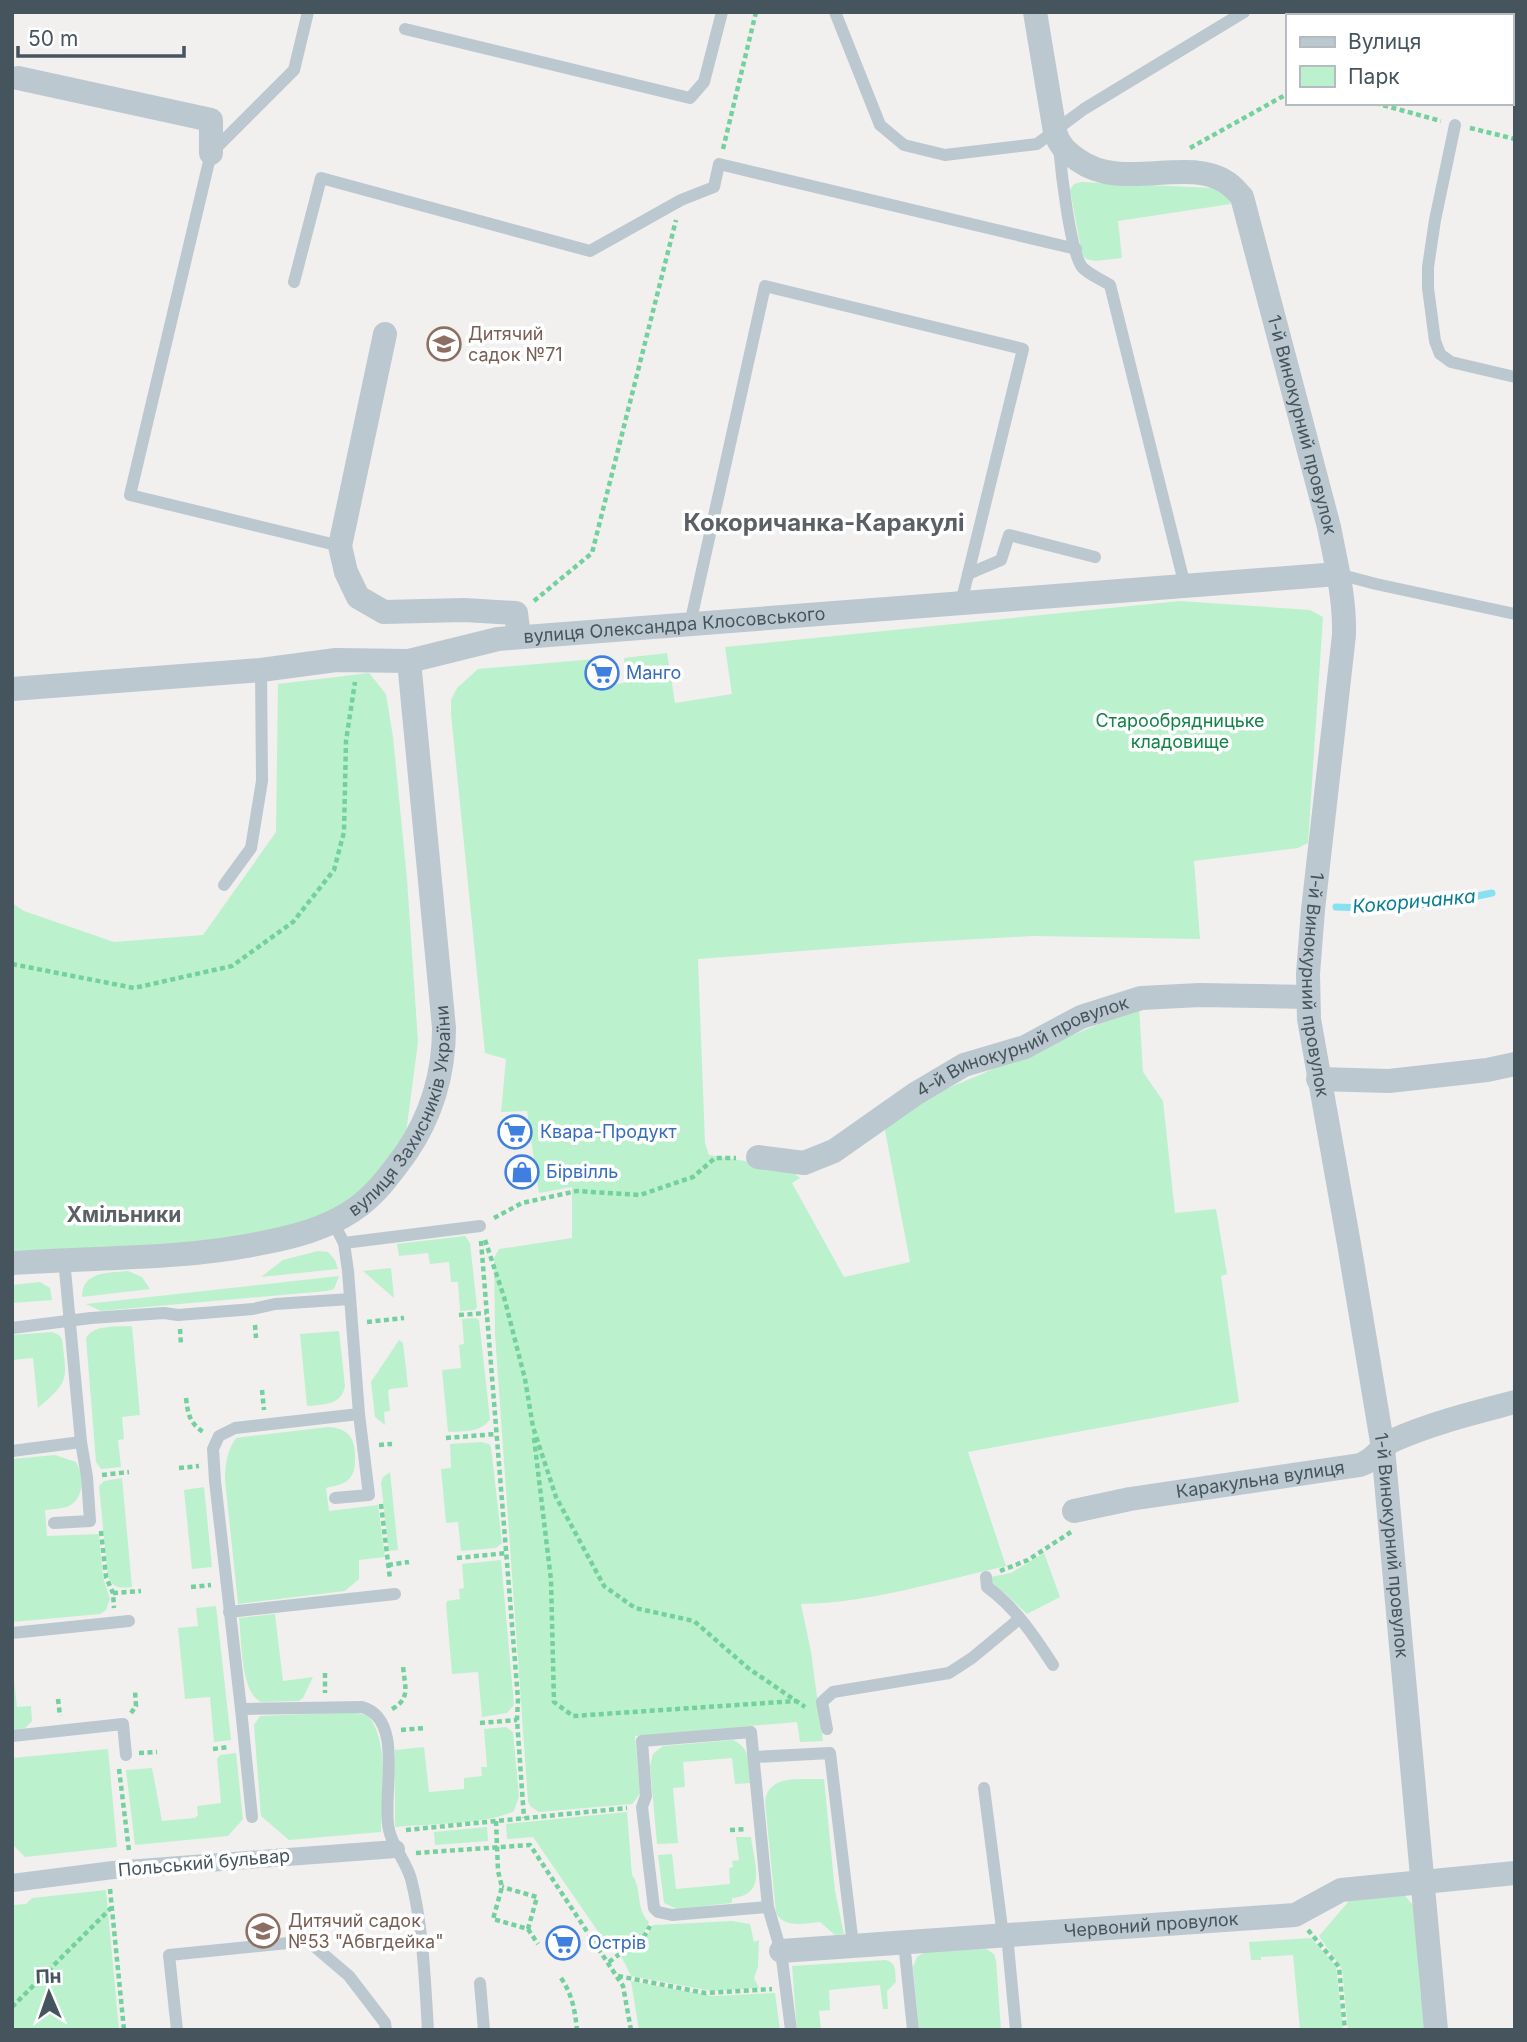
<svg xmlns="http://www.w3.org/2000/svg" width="1527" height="2042" viewBox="0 0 1527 2042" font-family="Inter,sans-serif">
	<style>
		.green { fill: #bcf1cd }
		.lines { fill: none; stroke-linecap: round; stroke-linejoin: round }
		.stream { stroke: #87e1f1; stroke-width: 7 }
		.path { stroke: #72d19d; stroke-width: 4.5; stroke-dasharray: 5 3.5; stroke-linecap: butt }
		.service { stroke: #bcc8cf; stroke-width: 12 }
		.pedestrian { stroke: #bcc8cf; stroke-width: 18 }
		.minor { stroke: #bcc8cf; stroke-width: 24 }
		.labels { text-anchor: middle; stroke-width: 7; stroke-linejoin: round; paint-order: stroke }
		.education-label { font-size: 18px; fill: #785e54; stroke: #fff; text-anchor: start }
		.street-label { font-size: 18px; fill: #46545e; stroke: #fff }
		.shop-label { font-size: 18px; fill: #366cbe; stroke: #fff; text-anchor: start }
		.park-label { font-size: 18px; fill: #128445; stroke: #fff }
		.water-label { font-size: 19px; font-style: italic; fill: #077d92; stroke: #fff }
		.quarter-label { font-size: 21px; font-weight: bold; fill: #5b6065; stroke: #fff }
		.district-label { font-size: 24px; font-weight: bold; fill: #5b6065; stroke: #fff }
	</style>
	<rect width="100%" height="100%" fill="#f2efef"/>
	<g class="green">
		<polygon points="1081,182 1213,188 1224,194 1231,204 1118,221 1122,258 1095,261 1086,259 1082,254 1070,190 1074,184"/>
		<path d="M1180,601L1310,610L1323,617L1308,843L1298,848L1194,861L1200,939L1033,936L906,943L698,959L705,1143L709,1155L787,1168L800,1178L792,1183L844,1277L910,1262L883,1120L925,1098L1139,1007L1143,1072L1163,1101L1175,1213L1216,1209L1227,1274L1221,1276L1239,1402L968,1452L1006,1566C939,1581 870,1603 801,1604L811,1652L823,1741L800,1742L797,1722L635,1736L640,1794L632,1804L539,1812L530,1806L528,1801L495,1334L494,1258L499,1249L572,1238V1187L539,1193L527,1111L501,1112L506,1059L485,1053L451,714V700L457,688L478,669L595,659L598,688L627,682L624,658L667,653L675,703L732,694L725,647Z"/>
		<polygon points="369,673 386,694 393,737 407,879 418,1042 403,1156 315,1229 12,1263 12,903 24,911 114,942 203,935 276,832 278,684"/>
		<polygon points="465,1236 470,1243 477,1307 475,1310 460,1311 458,1282 451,1282 449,1262 430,1264 428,1253 399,1256 397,1244"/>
		<polygon points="318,1251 328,1252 335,1260 338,1269 261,1277 283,1260"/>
		<polygon points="391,1268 394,1298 363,1271"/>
		<path d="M128,1271L142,1277L150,1289L82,1297C82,1271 108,1273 128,1271Z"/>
		<polygon points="339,1276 334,1289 327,1291 101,1311 86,1304"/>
		<polygon points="40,1282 50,1288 52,1300 12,1303 12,1285"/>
		<path d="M475,1318L479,1320L490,1419C482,1433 462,1431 448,1432L442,1370L461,1368L459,1345L464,1344L462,1319Z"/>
		<path d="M132,1326L140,1415L122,1417L124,1439L118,1440L121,1467L101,1469L96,1462L86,1338C94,1324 117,1327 132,1326Z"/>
		<path d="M339,1331L345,1386C341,1406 324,1404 307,1406L300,1334Z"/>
		<path d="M52,1332L59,1335L62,1339C67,1380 70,1381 38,1408L33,1358L12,1360V1335Z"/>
		<polygon points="399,1340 403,1343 408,1387 390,1389 388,1391 390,1411 384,1412 385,1425 375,1417 371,1382"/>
		<path d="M328,1427C349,1428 356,1439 355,1460C355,1468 354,1475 347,1481C342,1485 333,1486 326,1488L329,1511L378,1505L385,1557L359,1560V1579L345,1591L238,1604L225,1480C225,1466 227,1450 236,1438L243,1437Z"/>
		<polygon points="481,1442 489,1444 491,1447 502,1543 496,1548 461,1551 458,1522 446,1523 441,1469 451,1468 450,1444"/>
		<path d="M55,1455L76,1462C84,1476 85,1497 69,1506C62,1509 53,1509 45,1510L47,1536L99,1534L103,1577L110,1599L106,1610L100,1614L12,1622V1459Z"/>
		<polygon points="390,1472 398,1550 389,1551 381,1483 383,1477"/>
		<path d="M122,1478L132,1587C120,1588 114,1589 108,1577L99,1486L104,1481Z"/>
		<polygon points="204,1487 212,1567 192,1569 184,1490"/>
		<polygon points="1044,1553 1060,1597 1027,1614 1005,1593 992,1586 990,1577 1011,1573"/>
		<polygon points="501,1560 514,1705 507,1713 482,1717 478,1672 452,1674 446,1604 447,1601 460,1599 459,1589 464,1588 462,1564"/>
		<polygon points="216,1606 231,1740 214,1742 210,1697 185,1699 178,1628 198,1626 196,1608"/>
		<path d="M275,1614L283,1681L313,1677L303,1698L299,1701L261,1702C240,1692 242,1640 239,1618Z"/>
		<polygon points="12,1662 17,1707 31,1706 32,1721 25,1728 12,1731"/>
		<path d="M349,1712L368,1715C390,1743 382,1797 381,1832L289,1840L261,1816L254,1725L260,1716Z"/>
		<path d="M506,1727L513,1732L519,1796L514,1811C487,1825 427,1824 395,1827V1750L424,1747L429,1792L464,1789V1778L482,1776L481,1767H487L484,1729Z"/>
		<path d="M733,1740C751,1748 749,1765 751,1783L735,1784L732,1758L683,1762L685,1787L673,1788L678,1843L657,1844L650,1766L653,1754L663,1746Z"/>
		<polygon points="108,1749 117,1847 25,1857 12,1844 12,1758"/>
		<polygon points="236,1753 243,1819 228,1836 135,1845 126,1770 152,1768 162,1821 195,1818 198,1815 197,1806 221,1803 217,1759 220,1755"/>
		<path d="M824,1779L835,1891L844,1934L835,1935L820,1922C804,1923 785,1929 776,1913L765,1802C768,1773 802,1780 824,1779Z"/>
		<path d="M627,1812L632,1875C643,1890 635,1909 649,1922L644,1933L619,1951L608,1946L533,1837L507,1839L506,1824Z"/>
		<polygon points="487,1827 488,1841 435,1845 434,1832"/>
		<path d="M736,1837H751C754,1863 768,1895 732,1898V1903L677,1909L664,1903L658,1855L672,1854L676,1889L730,1884L729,1868L733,1867L732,1861L739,1860Z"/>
		<polygon points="106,1890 119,2030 12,2030 12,1905 26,1904 32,1898"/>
		<polygon points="1404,1895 1414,1906 1420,1990 1426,2030 1348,2030 1342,1969 1319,1936 1349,1901"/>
		<polygon points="732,1921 750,1924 754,1942 759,1940 758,1967 754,1978 759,1988 712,1991 631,1976 621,1956 647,1936 653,1925"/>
		<polygon points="1311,1938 1336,1966 1343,2030 1300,2030 1293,1955 1261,1957 1261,1960 1251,1960 1249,1942"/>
		<polygon points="986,1949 994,1954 996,1960 1001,2030 919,2030 913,1967 917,1957 926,1951"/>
		<path d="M885,1960C897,1962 895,1972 896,1982L887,1991L888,2009H883L880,1985L829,1990L830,2010L819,2011L821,2030H797L792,1966Z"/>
		<polygon points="631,1981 712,1996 775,1993 780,2030 639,2030"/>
	</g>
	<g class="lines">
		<path class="stream" d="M1336,907C1387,910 1442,904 1492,893"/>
		<g class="path">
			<polyline points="1375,103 1441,121"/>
			<polyline points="1470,128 1515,139"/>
			<polyline points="1190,148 1287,94"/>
			<polyline points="723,149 756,12"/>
			<polyline points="534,601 592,553 676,220"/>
			<polyline points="12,964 134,988 232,966 293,922 334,870 344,832 346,741 355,682"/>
			<polyline points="494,1218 522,1203 577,1191 640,1195 693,1177 715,1158 736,1158"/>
			<polyline points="485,1240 504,1297 525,1379 533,1427 556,1497 604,1586 635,1608 694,1621 748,1668 805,1707"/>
			<polyline points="481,1241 518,1699 517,1720 524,1818"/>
			<polyline points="459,1315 486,1313"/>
			<polyline points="367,1322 404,1318"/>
			<polyline points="255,1325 256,1338"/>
			<polyline points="180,1329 181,1345"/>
			<polyline points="262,1390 264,1410"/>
			<path d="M186,1398C188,1414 189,1422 203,1432"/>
			<polyline points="446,1438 496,1434"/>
			<polyline points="534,1438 551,1580 554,1702 573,1716 796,1701"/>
			<polyline points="379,1445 392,1444"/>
			<polyline points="179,1468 199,1466"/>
			<polyline points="102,1475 129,1472"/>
			<polyline points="381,1504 390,1579"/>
			<polyline points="101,1531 106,1577 113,1593 114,1608"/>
			<polyline points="457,1558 507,1553"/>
			<polyline points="388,1565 409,1562"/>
			<polyline points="1000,1571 1028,1560 1071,1532"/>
			<polyline points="191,1587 211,1585"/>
			<polyline points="113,1593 141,1591"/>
			<polyline points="325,1673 325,1693"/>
			<polyline points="58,1699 60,1716"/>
			<path d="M392,1709C412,1698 404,1685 403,1665"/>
			<polyline points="131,1713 136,1706 135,1691"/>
			<polyline points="480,1723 517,1720"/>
			<polyline points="401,1730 425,1728"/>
			<polyline points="213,1749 229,1747"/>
			<polyline points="139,1753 157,1752"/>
			<polyline points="119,1769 129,1851"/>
			<polyline points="496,1821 498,1871 502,1887 493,1919 528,1929 537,1897 502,1887"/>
			<polyline points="406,1830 627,1808"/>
			<polyline points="730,1830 746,1829"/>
			<polyline points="416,1853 530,1845 623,1986 631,2030"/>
			<polyline points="110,1889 124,2030"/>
			<polyline points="528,1929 538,1944"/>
			<polyline points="1308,1930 1339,1967 1345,2030"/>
			<polyline points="609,1962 645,1935 650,1926"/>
			<polyline points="618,1976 705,1993 772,1989"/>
			<path d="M561,1978C572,1994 575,2010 577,2030"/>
			<polyline points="12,2007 111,1908"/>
		</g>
		<g class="service">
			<polyline points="308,12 294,70 211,153 130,495 340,546"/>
			<polyline points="835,12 880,125 904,145 945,155 1037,144 1084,109 1244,12"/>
			<polyline points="1391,12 1405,16"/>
			<polyline points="1511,25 1515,26"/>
			<polyline points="405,29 690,98 704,82 722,12"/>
			<polyline points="1511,42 1515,43"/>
			<polyline points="1455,125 1435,220 1428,267 1428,288 1435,341 1440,354 1451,362 1515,377"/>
			<path d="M1059,147C1061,170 1070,251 1082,267C1088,274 1102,280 1110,285L1185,586"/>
			<polyline points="294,282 321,178 590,251 681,200 714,187 719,164 1076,249"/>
			<polyline points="968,574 1001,560 1009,535 1095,557"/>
			<polyline points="1338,574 1376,584 1515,614"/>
			<polyline points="690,624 765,286 1023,349 961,603"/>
			<polyline points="224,885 251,848 262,781 261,670"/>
			<polyline points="344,1243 480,1226"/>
			<polyline points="12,1328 91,1318 164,1313 178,1315 253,1309 275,1304 350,1299"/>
			<polyline points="12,1451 81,1442"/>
			<polyline points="335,1498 369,1495 359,1414"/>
			<polyline points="54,1523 90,1521 87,1477 81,1442 64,1259"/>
			<path d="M986,1577L987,1587C1015,1607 1035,1637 1053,1665"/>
			<polyline points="229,1612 395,1594"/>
			<polyline points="12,1633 129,1621"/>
			<polyline points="241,1709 215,1481 213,1449 219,1436 235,1428 359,1414 348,1271 344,1243 333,1222"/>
			<polyline points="827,1729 822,1702 833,1692 949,1673 972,1658 1019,1619"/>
			<polyline points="12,1736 123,1724 126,1755"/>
			<polyline points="755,1757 830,1753 853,1945"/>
			<polyline points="984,1788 1003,1936"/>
			<path d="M252,1817L241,1709L362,1707C406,1719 381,1798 389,1830C393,1848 406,1861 411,1879C423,1925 425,1983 428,2030"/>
			<polyline points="768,1907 672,1915 658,1912 654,1908 642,1807 646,1796 642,1741 751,1732 768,1907 781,1951 791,2030"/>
			<polyline points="1007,1935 1016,2030"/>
			<polyline points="904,1942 913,2030"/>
			<polyline points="480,1983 484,2030"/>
			<polyline points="177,2030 169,1955 308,1941 349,1976 385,2023 386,2030"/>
		</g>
		<polyline class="pedestrian" points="12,1883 113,1870 396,1849"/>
		<g class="minor">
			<path id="s1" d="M1035,12L1055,132C1059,145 1066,152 1078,160C1122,192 1187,156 1226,182C1232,185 1237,192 1242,197L1329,527C1336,563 1345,598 1344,635L1313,910L1308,974L1309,1019L1349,1244L1383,1448L1436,2030"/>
			<polyline points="18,78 211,120 211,153"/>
			<polyline points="385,334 340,546 346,572 358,597 384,612 464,610 516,613 519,637"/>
			<path id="s2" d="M12,689L261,670L336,660L409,661L498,639L1338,574"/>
			<polyline points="1318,1079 1389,1081 1487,1070 1515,1064"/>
			<path id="s3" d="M758,1157L804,1163L834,1151L915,1094L964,1065L1025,1047L1081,1017L1141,998L1200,995L1308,997"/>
			<path id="s4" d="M12,1263C96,1257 180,1260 262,1243C293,1237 325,1229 352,1211C375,1196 390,1175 406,1153C432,1115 444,1075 444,1028L409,661"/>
			<path id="s5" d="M1074,1511L1130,1499L1360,1465C1377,1459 1380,1446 1394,1440C1432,1423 1474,1413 1515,1402"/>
			<path id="s6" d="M781,1951L1295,1915L1341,1890L1515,1873"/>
		</g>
	</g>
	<defs>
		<symbol id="school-ring" viewBox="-11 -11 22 22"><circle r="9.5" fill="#fff" stroke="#8d6e63" stroke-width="1.5"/><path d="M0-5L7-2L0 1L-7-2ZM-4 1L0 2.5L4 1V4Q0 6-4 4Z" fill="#8d6e63"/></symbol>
		<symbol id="supermarket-ring" viewBox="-11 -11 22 22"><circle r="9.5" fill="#fff" stroke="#3f7fe0" stroke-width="1.5"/><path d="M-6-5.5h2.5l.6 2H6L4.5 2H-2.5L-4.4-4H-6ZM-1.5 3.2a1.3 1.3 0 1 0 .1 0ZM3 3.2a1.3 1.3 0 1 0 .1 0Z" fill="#3f7fe0"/></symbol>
		<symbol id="shop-ring" viewBox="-11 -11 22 22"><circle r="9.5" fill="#fff" stroke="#3f7fe0" stroke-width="1.5"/><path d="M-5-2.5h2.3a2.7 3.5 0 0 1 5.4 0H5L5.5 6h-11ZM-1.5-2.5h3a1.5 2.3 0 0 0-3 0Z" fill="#3f7fe0"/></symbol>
	</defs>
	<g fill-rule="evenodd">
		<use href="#school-ring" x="425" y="325" width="38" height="38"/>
		<use href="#supermarket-ring" x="583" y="654" width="38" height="38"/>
		<use href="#supermarket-ring" x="496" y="1113" width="38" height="38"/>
		<use href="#shop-ring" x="503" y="1153" width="38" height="38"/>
		<use href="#school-ring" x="244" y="1912" width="38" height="38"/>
		<use href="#supermarket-ring" x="544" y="1924" width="38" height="38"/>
	</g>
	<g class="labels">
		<g class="education-label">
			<text x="468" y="340">Дитячий<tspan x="468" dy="21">садок №71</tspan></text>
			<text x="288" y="1927">Дитячий садок<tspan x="288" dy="21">№53 "Абвгдейка"</tspan></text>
		</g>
		<g class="street-label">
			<text dy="6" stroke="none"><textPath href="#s1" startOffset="569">1-й Винокурний провулок</textPath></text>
			<text dy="6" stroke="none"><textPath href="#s2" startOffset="667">вулиця Олександра Клосовського</textPath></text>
			<text dy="6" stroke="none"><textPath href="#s1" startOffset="1136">1-й Винокурний провулок</textPath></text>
			<text dy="6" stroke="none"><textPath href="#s3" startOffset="296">4-й Винокурний провулок</textPath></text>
			<text dy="6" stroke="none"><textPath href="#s4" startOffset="464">вулиця Захисників України</textPath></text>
			<text dy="6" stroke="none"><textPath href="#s5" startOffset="189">Каракульна вулиця</textPath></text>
			<text dy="6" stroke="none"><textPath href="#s1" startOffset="1703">1-й Винокурний провулок</textPath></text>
			<text transform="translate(204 1863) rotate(-5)" y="6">Польський бульвар</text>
			<text dy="6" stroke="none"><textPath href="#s6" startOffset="371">Червоний провулок</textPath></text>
		</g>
		<g class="shop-label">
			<text x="626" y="679">Манго</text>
			<text x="540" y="1138">Квара-Продукт</text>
			<text x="546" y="1178">Бірвілль</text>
			<text x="588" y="1949">Острів</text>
		</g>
		<g class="park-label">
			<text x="1180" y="727">Старообрядницьке<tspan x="1180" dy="21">кладовище</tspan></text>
		</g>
		<g class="water-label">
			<text transform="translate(1414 901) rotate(-5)" y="7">Кокоричанка</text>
		</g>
		<g class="quarter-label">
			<text x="124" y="1222">Хмільники</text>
		</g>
		<g class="district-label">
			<text x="824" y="531">Кокоричанка-Каракулі</text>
		</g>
	</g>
	<rect width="1527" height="2042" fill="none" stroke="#46545e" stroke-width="28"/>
	<rect x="1286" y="14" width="228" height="91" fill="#ffffff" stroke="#b5bbbf" stroke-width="2"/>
	<rect x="1300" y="37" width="35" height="10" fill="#bcc8cf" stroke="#b5bbbf" stroke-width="2"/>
	<text x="1348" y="49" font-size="21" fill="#46545e">Вулиця</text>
	<rect x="1300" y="66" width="35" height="21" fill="#bcf1cd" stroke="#b5bbbf" stroke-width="2"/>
	<text x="1348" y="84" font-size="21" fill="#46545e">Парк</text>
	<g transform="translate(49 1993) rotate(358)" stroke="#ffffff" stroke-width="5" paint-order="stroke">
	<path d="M0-5L12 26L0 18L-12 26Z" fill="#46545e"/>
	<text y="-10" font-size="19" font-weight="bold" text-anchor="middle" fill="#46545e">Пн</text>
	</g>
	<path d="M18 46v10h166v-10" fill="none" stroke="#46545e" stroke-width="3.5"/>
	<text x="28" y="46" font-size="21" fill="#46545e" stroke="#ffffff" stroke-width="5" paint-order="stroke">50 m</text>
</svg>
